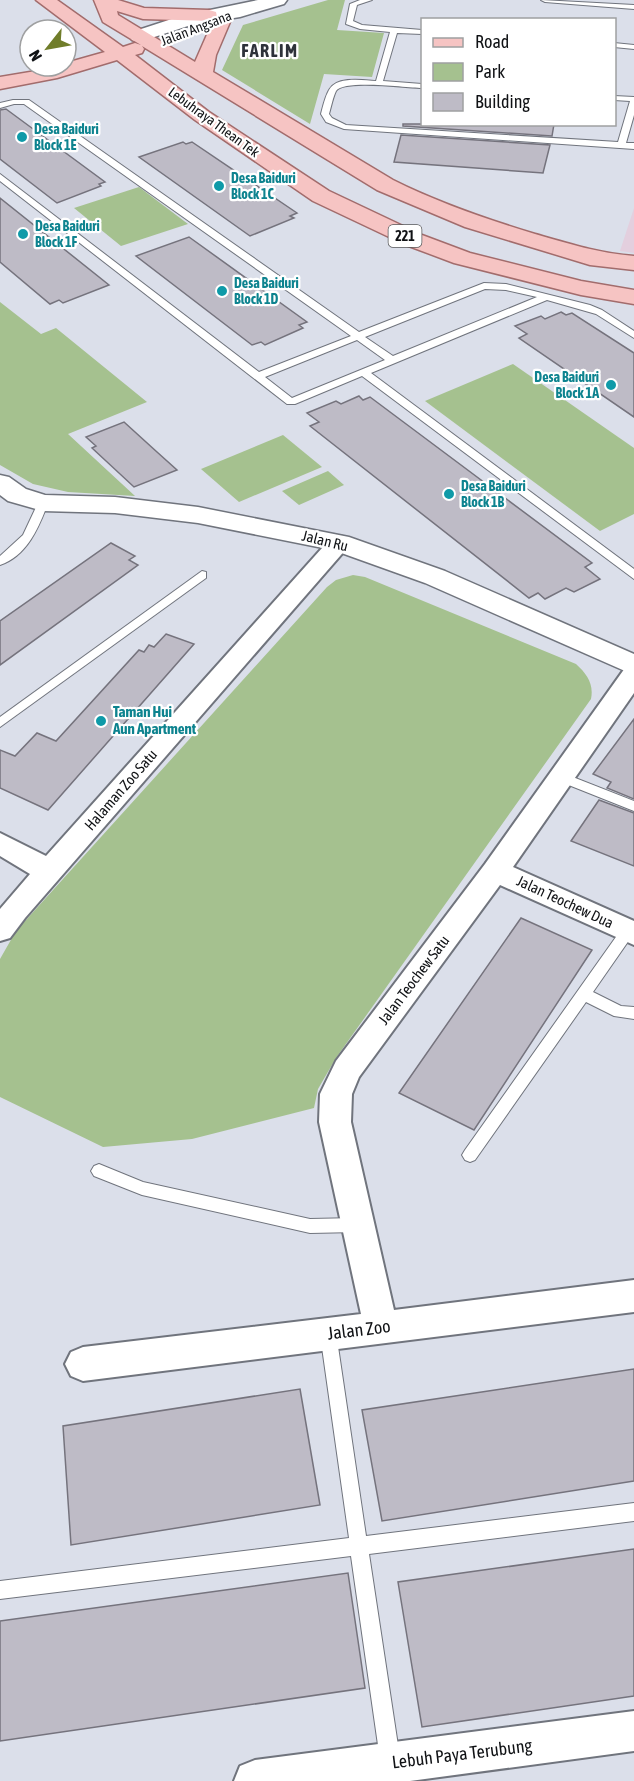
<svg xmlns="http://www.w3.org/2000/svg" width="634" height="1781" viewBox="0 0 634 1781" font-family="'Asap Condensed',sans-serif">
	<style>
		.commercial { fill: #e3cfde }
		.green { fill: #a5c18f }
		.building { fill: #bebbc6; stroke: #75737d; stroke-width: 1.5 }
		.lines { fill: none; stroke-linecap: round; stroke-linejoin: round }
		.lane-casing { stroke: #70747d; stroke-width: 2 }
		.street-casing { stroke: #70747d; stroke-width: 4 }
		.secondary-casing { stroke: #70747d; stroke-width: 3 }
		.primary-casing { stroke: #a26c6c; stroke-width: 3 }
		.lane { fill: #fff; fill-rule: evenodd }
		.street { fill: #fff; fill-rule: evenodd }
		.secondary { fill: #fff; fill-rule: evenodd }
		.primary { fill: #f6c4c3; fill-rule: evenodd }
		.culture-dot { fill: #0f9aa8; stroke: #fff; stroke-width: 2 }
		.labels { text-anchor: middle; stroke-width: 4.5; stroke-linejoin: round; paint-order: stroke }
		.far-street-label { font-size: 14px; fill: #101215; stroke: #fff }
		.far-culture-label { font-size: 14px; font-weight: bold; fill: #0d838f; stroke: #fff; text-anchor: start }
		.shield { fill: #fff; stroke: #58595b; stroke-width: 1.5 }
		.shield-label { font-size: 14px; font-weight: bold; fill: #101215 }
		.street-label { font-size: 15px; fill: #101215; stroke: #fff }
		.culture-label { font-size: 15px; font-weight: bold; fill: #0d838f; stroke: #fff; text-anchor: start }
		.far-district-label { font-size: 18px; font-weight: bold; letter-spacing: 1.5px; fill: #2e323a; stroke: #fff }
		.near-street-label { font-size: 18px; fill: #101215; stroke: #fff }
	</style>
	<rect width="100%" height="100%" fill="#dbdfea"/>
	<polygon class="commercial" points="634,208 634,253 620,251"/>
	<g class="green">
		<polygon points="328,0 345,0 337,30 384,33 372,77 324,74 310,124 222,70 243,25"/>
		<polygon points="139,187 188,224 121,246 74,208"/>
		<polygon points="0,302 41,334 56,328 147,402 68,434 135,496 68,492 33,484 0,465"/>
		<polygon points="513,364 634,448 634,514 600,531 425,401"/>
		<polygon points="283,435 322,467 239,502 201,469"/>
		<polygon points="328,471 344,485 299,505 282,491"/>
		<path d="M353,575L365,577L576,664C587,674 594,684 591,699L336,1058L318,1089L314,1108L192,1139L103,1147L0,1097V959L16,931L327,587L336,580Z"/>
	</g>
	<g class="building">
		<polygon points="6,109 105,182 99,184 101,186 57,203 0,159 0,110"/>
		<polygon points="403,124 554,124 552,136 403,126"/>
		<polygon points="401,135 550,145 543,173 394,162"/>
		<polygon points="183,142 186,144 192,142 297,213 290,216 294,218 250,236 139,157"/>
		<polygon points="0,198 109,285 63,303 59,300 50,304 0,262"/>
		<polygon points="189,237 307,322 299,325 303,328 265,345 261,342 252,345 136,256"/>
		<polygon points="561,312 566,315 572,313 634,353 634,417 519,338 527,334 515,326 541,316 545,319"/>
		<polygon points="359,396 363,400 370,397 592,563 585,567 600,579 574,592 566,588 545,599 538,593 529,598 310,426 319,422 307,413 336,401 341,404"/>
		<polygon points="124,422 157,452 177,470 134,487 92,448 96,446 86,437"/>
		<polygon points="111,543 135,556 129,560 138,565 0,665 0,621"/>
		<polygon points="166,634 194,644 48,810 0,788 0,750 15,756 37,733 56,741 139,650 144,652 149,645 154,647"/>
		<polygon points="634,719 634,799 607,788 611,782 593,774"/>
		<polygon points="599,800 634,813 634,866 571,841"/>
		<polygon points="521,918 592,950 474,1130 399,1093"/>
		<polygon points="634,1369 634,1481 382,1521 362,1410"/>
		<polygon points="300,1389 320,1505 71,1545 63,1426"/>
		<polygon points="634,1549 634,1696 422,1727 398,1582"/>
		<polygon points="348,1573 365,1688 0,1741 0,1621"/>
	</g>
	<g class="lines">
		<defs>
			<g id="lane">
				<path d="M360,0H372L357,5L353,21L362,25L422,30V34L397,33L383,81L422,84V88C408,88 344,79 336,91C333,97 331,107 329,114L332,118L346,125L618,142L630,101L614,100V96L634,97V115L626,143H634V149L344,129L326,122L321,114C323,106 325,97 329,90C336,76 363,80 376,81L390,32L360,29L346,24L350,4Z"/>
				<polygon points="541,0 634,5 634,9 545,2"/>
				<polygon points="614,43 634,45 634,49 614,47"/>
				<path d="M13,100H29L359,332L484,283L506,284L590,305L602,310L634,331V338L596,314L547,300L371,373L634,569V579L362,376L295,404H287L0,181V174L259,372L351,336L24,104H14L0,108V103ZM485,289L506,290L537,297L393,356L365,337ZM357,340L385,360L292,398L265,377Z"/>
				<path d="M43,500L48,503C39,527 27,556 0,565V556L23,535L38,503Z"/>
				<polygon points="202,571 206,572 206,578 0,727 0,717"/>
				<polygon points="560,772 634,801 634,811 556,780 554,777"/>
				<polygon points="628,926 633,927 634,933 593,992 621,1006 634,1007 634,1019 614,1016 586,1002 475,1160 470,1162 465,1160 462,1155 465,1150 623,927"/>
				<polygon points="99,1164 143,1182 310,1219 357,1218 363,1220 365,1225 363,1230 357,1232 310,1233 142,1195 94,1176 91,1171 94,1166"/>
				<polygon points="328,1325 334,1328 336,1333 366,1536 634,1503 634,1521 369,1554 400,1759 397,1766 390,1769 383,1766 380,1759 351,1556 0,1599 0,1581 349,1538 320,1333 322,1328"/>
			</g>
			<g id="street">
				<polygon points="339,536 347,538 351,543 347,548 25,918 10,938 0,941 0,909 30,874 0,856 0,833 46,856 331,538"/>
				<polygon points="634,665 634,693 513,867 634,921 634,945 500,885 359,1077 352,1094 351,1122 394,1310 634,1280 634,1312 83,1381 71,1376 65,1364 71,1352 83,1347 361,1314 319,1122 320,1094 336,1061 485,864 625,668"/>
				<polygon points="634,1711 634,1751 410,1781 234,1781 240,1766 255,1760"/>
			</g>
			<g id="secondary">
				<polygon points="258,0 287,0 284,4 240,17 191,25 139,42 132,40 130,36 132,32 181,16"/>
				<polygon points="0,475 9,477 26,489 45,495 115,497 198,507 349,537 445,571 634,654 634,675 425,583 333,550 198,523 115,513 43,511 8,501 0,495"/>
			</g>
			<path id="primary" d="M36,0H57L123,47L135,43L141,45L103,22L94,0H118L144,8L209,10L216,12L217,17L228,18L230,22L216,55L213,72L393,180C439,203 486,219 535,234C570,244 598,253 634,256V270L590,265L465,227L377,190L142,46L144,49L142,53L135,55L209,112L329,191L422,235L470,253L581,281L634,290V304L581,295L454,263L406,245L313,201L195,120L117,60L57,78L0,89V77L66,66V63L105,52ZM117,11L143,19L213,21L195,62L118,15Z"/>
		</defs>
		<use href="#lane" class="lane-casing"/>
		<use href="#street" class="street-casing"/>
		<use href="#secondary" class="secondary-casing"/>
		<use href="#primary" class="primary-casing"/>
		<use href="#lane" class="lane"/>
		<use href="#street" class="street"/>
		<use href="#secondary" class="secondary"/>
		<use href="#primary" class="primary"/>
	</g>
	<g class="culture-dot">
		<circle cx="22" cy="137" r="6"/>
		<circle cx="219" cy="186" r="6"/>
		<circle cx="23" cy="234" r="6"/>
		<circle cx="222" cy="291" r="6"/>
		<circle cx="611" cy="385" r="6"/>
		<circle cx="449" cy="494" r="6"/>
		<circle cx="101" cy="721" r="6"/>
	</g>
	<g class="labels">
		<g class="far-street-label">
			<text transform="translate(196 28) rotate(-21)" y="5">Jalan Angsana</text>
			<text transform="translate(214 122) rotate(36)" y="5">Lebuhraya Thean Tek</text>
		</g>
		<g class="far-culture-label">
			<text x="34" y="134">Desa Baiduri<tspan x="34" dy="16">Block 1E</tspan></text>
			<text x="231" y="183">Desa Baiduri<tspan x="231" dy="16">Block 1C</tspan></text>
			<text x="35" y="231">Desa Baiduri<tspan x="35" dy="16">Block 1F</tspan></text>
			<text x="234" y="288">Desa Baiduri<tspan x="234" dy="16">Block 1D</tspan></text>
			<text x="599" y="382" text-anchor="end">Desa Baiduri<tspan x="599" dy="16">Block 1A</tspan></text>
			<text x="461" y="491">Desa Baiduri<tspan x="461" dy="16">Block 1B</tspan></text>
		</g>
		<rect class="shield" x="388.5" y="225" width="33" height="22" rx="4.5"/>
		<g class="shield-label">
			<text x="405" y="241">221</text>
		</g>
		<g class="street-label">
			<text transform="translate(325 541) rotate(14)" y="5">Jalan Ru</text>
			<text transform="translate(121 790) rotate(-49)" y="5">Halaman Zoo Satu</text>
			<text transform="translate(565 902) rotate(25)" y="5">Jalan Teochew Dua</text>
			<text transform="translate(414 980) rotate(-53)" y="5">Jalan Teochew Satu</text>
		</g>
		<g class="culture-label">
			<text x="113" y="717">Taman Hui<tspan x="113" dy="17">Aun Apartment</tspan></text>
		</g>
		<g class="far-district-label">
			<text x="270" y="57">FARLIM</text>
		</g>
		<g class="near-street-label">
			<text transform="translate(359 1330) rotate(-7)" y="6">Jalan Zoo</text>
			<text transform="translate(462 1754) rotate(-7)" y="6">Lebuh Paya Terubung</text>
		</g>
	</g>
	<rect x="421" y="18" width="195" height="108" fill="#ffffff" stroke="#9fa0a1" stroke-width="1.5"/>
	<rect x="433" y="38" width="30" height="9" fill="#f6c4c3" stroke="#9fa0a1" stroke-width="1.5"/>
	<text x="475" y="48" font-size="18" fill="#101215">Road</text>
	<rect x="433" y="63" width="30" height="18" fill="#a5c18f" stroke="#9fa0a1" stroke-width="1.5"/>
	<text x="475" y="78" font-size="18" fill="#101215">Park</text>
	<rect x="433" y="93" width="30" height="18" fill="#bebbc6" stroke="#9fa0a1" stroke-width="1.5"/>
	<text x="475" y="108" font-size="18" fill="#101215">Building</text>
	<g transform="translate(48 48) rotate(239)"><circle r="28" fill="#ffffff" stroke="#9fa0a1" stroke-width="1.5"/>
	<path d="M0-4.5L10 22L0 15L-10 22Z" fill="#707d2a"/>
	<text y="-9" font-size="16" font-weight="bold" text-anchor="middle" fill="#101215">N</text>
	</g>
</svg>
